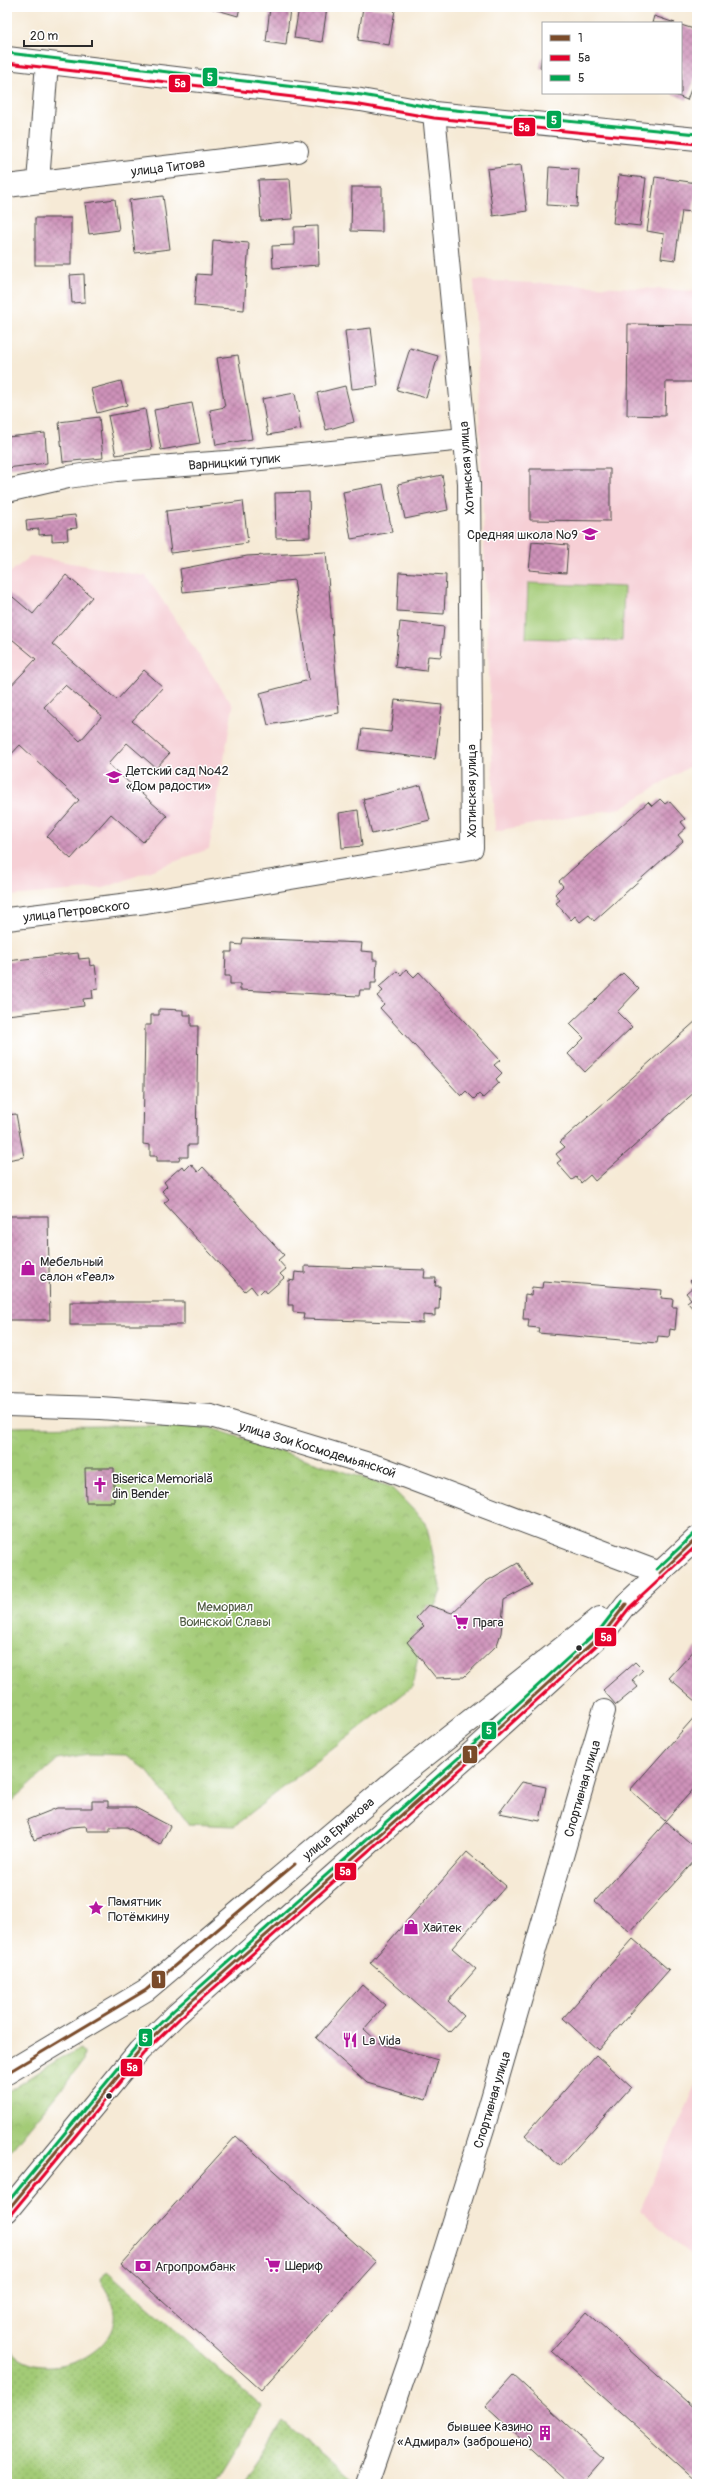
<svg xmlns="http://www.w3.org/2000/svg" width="704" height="2491" viewBox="0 0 704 2491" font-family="Pangolin,sans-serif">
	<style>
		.built { fill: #f6cfd5 }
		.grass { fill: url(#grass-dots); stroke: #677b50 }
		.park { fill: url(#park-crowns); stroke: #677b50 }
		.garden { fill: #a3cb76; stroke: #677b50 }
		.building { fill: url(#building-cross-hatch); fill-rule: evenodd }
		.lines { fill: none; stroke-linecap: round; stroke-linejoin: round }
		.street-casing { stroke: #494845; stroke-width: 24 }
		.secondary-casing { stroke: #494845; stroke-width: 24 }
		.primary-casing { stroke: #494845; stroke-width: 24 }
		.street { stroke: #fff; stroke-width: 22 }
		.secondary { stroke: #fff; stroke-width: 22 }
		.primary { stroke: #fff; stroke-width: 22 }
		.bus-1-casing { stroke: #fff; stroke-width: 6 }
		.bus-2-casing { stroke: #fff; stroke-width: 6 }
		.bus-3-casing { stroke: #fff; stroke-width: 6 }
		.bus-1 { stroke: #7a4b2a; stroke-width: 3 }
		.bus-2 { stroke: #e4002b; stroke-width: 3 }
		.bus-3 { stroke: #00a651; stroke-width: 3 }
		.bus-dot { fill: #2b2b2b; stroke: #fff; stroke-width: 1.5 }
		.labels { text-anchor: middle; stroke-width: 3; stroke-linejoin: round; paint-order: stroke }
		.street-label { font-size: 13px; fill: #2b2b2b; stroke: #fff }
		.poi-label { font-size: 13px; fill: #2b2b2b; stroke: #fff; text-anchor: start }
		.park-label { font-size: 13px; fill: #4f5b42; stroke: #fff }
		.line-badge { stroke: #fff; stroke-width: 1.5 }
		.badge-label { font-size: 11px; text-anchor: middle; font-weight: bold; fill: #fff }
	</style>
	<defs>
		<pattern id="grass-dots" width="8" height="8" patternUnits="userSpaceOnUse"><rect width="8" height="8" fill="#a3cb76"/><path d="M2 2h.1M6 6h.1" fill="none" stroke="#8cae66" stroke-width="1.8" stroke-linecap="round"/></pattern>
		<pattern id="park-crowns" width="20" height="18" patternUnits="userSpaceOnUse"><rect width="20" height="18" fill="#a3cb76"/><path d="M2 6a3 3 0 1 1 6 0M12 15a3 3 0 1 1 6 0" fill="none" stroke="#8cae66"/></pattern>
		<pattern id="building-cross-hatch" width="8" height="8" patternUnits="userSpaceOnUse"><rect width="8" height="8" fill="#ce92b9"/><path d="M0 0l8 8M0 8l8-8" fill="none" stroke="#a77797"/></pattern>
	</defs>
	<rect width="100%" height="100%" fill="#fff"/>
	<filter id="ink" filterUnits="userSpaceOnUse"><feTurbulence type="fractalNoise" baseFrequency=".025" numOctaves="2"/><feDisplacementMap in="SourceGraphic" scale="8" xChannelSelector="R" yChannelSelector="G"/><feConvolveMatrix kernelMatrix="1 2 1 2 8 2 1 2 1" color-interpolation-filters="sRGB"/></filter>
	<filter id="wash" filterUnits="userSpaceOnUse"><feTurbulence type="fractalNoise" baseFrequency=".012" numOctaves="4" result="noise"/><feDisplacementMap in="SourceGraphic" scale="16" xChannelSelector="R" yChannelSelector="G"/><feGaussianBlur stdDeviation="0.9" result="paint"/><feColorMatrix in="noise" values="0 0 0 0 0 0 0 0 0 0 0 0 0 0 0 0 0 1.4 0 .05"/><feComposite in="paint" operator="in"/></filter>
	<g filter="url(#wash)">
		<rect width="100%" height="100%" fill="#f6ead6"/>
		<g class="built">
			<polygon points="474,280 697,291 697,762 621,808 495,831"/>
			<polygon points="31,556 146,576 233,706 209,849 104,888 9,896 7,893 7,575"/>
			<polygon points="697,2083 697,2261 640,2210"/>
		</g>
		<g class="grass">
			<path d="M107,2271L262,2407L214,2484H7V2344C10,2348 14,2355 19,2358C49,2379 109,2357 115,2320C117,2306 107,2292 100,2280Z"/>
			<polygon points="282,2421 350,2480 349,2484 241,2484"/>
		</g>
		<g class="park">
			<polygon points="202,1425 391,1487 426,1523 441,1591 421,1641 412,1687 234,1826 188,1824 148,1772 126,1755 88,1754 58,1759 7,1805 7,1427"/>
			<polygon points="80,2049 84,2054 83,2061 75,2072 7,2155 7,2093 60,2058"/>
		</g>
		<polygon class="garden" points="528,583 624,587 622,641 526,638"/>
		<g id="blocks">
			<g class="building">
				<polygon points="207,7 240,7 238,16"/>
				<polygon points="270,7 290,8 286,45 266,42"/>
				<polygon points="299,7 327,7 322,42 294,38"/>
				<polygon points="363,7 395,10 389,45 358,40"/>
				<polygon points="654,16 675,23 652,23"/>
				<polygon points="681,25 697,30 697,73 687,100 671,93 681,93"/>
				<polygon points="542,57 543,57 543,69 540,68"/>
				<polygon points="7,112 10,112 8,125 7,125"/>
				<polygon points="521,165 527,211 493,216 487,169"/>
				<polygon points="549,167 579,169 577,207 547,205"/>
				<polygon points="619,175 646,178 640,226 613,223"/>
				<polygon points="655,177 697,183 693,212 682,211 675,260 661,258 664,234 647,231"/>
				<polygon points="290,179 293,219 261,221 258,180"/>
				<polygon points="352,187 382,187 382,232 351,231"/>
				<polygon points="163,196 170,249 135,253 129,200"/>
				<polygon points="115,199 119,230 89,234 85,203"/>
				<rect x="35" y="218" width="36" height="47"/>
				<polygon points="318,226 319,265 273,268 272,246 294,245 294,227"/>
				<polygon points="213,240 249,243 244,310 194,306 197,274 211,275"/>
				<polygon points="84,274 85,302 72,303 70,275"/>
				<polygon points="628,324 697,325 697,382 666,382 665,416 627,415"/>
				<polygon points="371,328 378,386 352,389 345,331"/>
				<polygon points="410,348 438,356 426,398 397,390"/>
				<polygon points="238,355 252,439 216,445 210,410 225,407 217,358"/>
				<polygon points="121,381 127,405 97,413 91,389"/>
				<polygon points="345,386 354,422 326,430 317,393"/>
				<polygon points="295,393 301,429 268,435 262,399"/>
				<polygon points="192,403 200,443 161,450 154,410"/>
				<polygon points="145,409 152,449 116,455 108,416"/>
				<polygon points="99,417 103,458 63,462 59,422"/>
				<polygon points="45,433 47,463 7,468 7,437"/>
				<polygon points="530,469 610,469 610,521 530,520"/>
				<polygon points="442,475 448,510 405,519 398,484"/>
				<polygon points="383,484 392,532 351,539 343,492"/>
				<polygon points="309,492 310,537 276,538 275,493"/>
				<polygon points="243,501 248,543 171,553 166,511"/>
				<polygon points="75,515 77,528 67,529 68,540 52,541 52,534 39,535 39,529 27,530 26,520"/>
				<polygon points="532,542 568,545 566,573 529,570"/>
				<polygon points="326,552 339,713 268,725 260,693 309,680 294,580 183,592 180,569 247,556"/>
				<polygon points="399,572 446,575 444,614 397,611"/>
				<path d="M66,575L92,597L52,644L117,700L144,670L163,687L132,721L169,754L156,768L127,743L108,764L167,816L143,842L111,814L71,859L47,837L79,800L20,745L7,759V690L36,659L7,635V592L33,614ZM65,685L102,716L80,741L44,707Z"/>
				<polygon points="400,622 444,627 441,657 428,656 426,671 395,667"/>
				<polygon points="395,700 442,705 435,759 359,750 362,729 391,732"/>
				<polygon points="421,785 430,820 372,834 363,799"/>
				<polygon points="660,799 665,804 669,801 685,819 681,822 686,828 678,835 683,841 594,921 589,915 580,922 575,916 571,920 556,903 560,900 555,894 563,886 559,881 648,802 652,806"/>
				<polygon points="358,810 362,846 342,848 339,813"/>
				<polygon points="243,938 362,943 361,951 373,952 373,960 377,960 376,983 371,983 371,990 360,990 359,996 240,990 240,984 230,984 230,976 225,976 226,952 232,952 232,944 242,945"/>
				<polygon points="78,953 79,959 89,958 90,966 95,965 98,989 92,990 93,998 83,999 84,1006 7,1015 7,961"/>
				<polygon points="406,969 414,977 419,972 500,1060 494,1065 502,1073 496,1079 499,1083 483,1098 479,1094 474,1099 466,1091 461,1096 380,1008 384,1004 377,996 383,991 379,987 397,971 401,975"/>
				<polygon points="623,973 639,989 617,1012 632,1027 585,1072 568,1054 584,1038 570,1024"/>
				<polygon points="159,1009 183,1010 183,1015 191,1015 191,1026 198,1026 196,1145 188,1145 188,1157 180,1157 179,1161 157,1161 157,1156 150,1156 150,1145 143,1144 145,1025 151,1025 151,1015 159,1015"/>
				<polygon points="697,1020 697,1090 595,1181 590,1175 581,1183 576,1177 572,1180 557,1163 561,1160 556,1154 565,1147 560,1142"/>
				<polygon points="16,1114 24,1157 7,1160 7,1115"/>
				<polygon points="191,1164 198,1172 203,1167 284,1255 278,1260 286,1269 280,1274 284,1278 267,1293 264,1289 258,1295 251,1286 245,1291 164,1203 169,1199 162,1191 167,1186 164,1182 182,1166 185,1170"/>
				<polygon points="7,1216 48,1216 50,1320 7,1320"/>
				<polygon points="305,1266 425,1270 424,1278 436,1278 435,1286 440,1286 439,1309 435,1309 435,1316 423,1315 423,1323 303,1319 304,1313 293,1312 293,1305 288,1305 289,1280 294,1281 295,1272 305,1273"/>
				<polygon points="697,1274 697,1313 687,1302 691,1299 686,1293 694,1286 690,1281"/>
				<polygon points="543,1281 662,1290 661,1298 673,1299 672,1307 677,1307 675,1330 670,1329 669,1337 658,1336 657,1343 538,1333 539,1328 528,1327 529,1319 523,1319 525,1294 531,1295 532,1287 542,1288"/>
				<rect x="70" y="1302" width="114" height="23"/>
				<polygon points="85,1468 114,1468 114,1502 86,1502"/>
				<polygon points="518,1563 532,1585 504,1600 501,1633 497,1645 464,1677 436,1678 407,1642 424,1626 416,1618 428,1605 452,1613 485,1582"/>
				<polygon points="697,1647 697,1702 669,1678"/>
				<polygon points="635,1662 643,1670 632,1680 638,1687 616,1705 603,1690"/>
				<polygon points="697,1714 697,1785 665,1821 630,1790"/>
				<polygon points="522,1782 546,1787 540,1821 499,1813"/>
				<polygon points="92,1801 108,1801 108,1807 134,1807 170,1826 160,1845 127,1827 110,1827 110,1831 87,1831 86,1826 70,1827 34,1840 27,1820 57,1808 92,1808"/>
				<polygon points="666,1822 697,1849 697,1858 630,1932 595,1901"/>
				<polygon points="467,1852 506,1886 452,1948 476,1969 448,2001 464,2016 449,2032 370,1963"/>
				<polygon points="633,1939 669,1970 598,2050 563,2018"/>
				<polygon points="362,1985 385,2005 364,2029 379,2043 438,2060 426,2100 367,2083 316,2038"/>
				<polygon points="596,2055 631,2087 560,2166 525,2135"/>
				<polygon points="236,2136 376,2262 261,2390 121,2264"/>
				<polygon points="587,2312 697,2411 697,2481 552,2351"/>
				<polygon points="513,2375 604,2459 582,2484 570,2484 485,2406"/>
			</g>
		</g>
	</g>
	<g filter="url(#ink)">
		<use href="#blocks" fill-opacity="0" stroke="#494845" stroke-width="1"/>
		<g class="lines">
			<defs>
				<g id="street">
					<polyline points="38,182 47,63"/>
					<path id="s1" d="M7,186L297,151"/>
					<path id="s2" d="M7,491L68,477L116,470L240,461L464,439"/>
					<path id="s3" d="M7,919L146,902L472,848L469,483L434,113"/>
					<path id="s4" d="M367,2484L418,2336L486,2119L604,1711"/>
				</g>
				<g id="secondary">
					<path id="s5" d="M7,1405L100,1408L211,1416L382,1468L660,1573"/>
				</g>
				<g id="primary">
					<polyline points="7,58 361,100 434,113 697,139"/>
					<path id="s6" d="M7,2073L146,1990L401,1775L600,1618"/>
					<polyline points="7,2211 139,2051 177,2014 477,1748 606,1630 626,1604 697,1538"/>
				</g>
			</defs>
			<use href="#street" class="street-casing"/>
			<use href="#secondary" class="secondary-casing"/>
			<use href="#primary" class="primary-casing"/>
			<use href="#street" class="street"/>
			<use href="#secondary" class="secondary"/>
			<use href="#primary" class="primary"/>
			<defs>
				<g id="bus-1">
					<polyline points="660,1573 697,1538"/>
					<polyline points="7,2073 146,1990 295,1864"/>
					<polyline points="7,2211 139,2051 177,2014 477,1748 606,1630 626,1604"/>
				</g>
				<g id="bus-2">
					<polyline points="7,63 360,105 434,118 697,144"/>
					<polyline points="11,2214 143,2054 180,2018 480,1752 609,1634 630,1607 697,1545"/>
				</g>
				<g id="bus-3">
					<polyline points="8,53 362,95 435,108 697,134"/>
					<polyline points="657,1569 694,1534"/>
					<polyline points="7,2203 135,2048 174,2010 474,1744 602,1627 622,1601"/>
				</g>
			</defs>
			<use href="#bus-1" class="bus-1-casing"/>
			<use href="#bus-2" class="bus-2-casing"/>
			<use href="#bus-3" class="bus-3-casing"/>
			<use href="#bus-1" class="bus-1"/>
			<use href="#bus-2" class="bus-2"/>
			<use href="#bus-3" class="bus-3"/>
		</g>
	</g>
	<defs>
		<symbol id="school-bare" viewBox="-9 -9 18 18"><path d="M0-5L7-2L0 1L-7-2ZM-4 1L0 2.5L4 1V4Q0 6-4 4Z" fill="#b5179e" stroke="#fff" stroke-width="2.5" paint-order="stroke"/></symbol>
		<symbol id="shop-bare" viewBox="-9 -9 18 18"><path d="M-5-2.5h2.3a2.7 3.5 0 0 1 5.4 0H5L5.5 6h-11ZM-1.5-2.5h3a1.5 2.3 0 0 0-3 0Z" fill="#b5179e" stroke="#fff" stroke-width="2.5" paint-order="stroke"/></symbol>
		<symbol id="church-bare" viewBox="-9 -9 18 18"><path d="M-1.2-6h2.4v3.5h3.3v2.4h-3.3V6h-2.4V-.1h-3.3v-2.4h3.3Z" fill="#b5179e" stroke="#fff" stroke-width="2.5" paint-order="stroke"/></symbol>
		<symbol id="supermarket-bare" viewBox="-9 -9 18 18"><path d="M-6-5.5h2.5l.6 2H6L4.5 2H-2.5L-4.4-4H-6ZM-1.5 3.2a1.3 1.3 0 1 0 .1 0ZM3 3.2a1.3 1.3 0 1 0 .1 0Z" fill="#b5179e" stroke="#fff" stroke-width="2.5" paint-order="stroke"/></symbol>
		<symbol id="sight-bare" viewBox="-9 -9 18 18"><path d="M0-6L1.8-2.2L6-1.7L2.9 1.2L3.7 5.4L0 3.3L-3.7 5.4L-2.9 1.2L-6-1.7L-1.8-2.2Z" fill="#b5179e" stroke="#fff" stroke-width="2.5" paint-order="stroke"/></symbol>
		<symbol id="restaurant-bare" viewBox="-9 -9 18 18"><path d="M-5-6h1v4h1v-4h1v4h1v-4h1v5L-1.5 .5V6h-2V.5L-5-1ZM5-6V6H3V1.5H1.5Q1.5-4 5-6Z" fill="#b5179e" stroke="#fff" stroke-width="2.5" paint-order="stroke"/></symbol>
		<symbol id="bank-bare" viewBox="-9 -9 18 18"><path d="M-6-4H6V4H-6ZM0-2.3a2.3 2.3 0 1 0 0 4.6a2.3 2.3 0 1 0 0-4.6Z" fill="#b5179e" stroke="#fff" stroke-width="2.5" paint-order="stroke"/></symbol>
		<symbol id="building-bare" viewBox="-9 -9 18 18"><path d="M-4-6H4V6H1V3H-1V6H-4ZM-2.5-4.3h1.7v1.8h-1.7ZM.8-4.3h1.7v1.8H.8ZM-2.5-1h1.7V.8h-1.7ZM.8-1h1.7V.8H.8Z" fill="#b5179e" stroke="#fff" stroke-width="2.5" paint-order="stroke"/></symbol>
	</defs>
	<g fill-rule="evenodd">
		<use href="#school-bare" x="579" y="523" width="22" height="22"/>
		<use href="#school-bare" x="103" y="766" width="22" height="22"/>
		<use href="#shop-bare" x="17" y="1257" width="22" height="22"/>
		<use href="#church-bare" x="89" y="1474" width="22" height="22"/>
		<use href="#supermarket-bare" x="450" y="1611" width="22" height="22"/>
		<use href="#sight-bare" x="85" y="1897" width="22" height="22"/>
		<use href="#shop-bare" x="400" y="1916" width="22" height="22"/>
		<use href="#restaurant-bare" x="339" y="2029" width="22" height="22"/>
		<use href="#supermarket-bare" x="262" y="2254" width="22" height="22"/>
		<use href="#bank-bare" x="132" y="2255" width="22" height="22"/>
		<use href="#building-bare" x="534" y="2422" width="22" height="22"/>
	</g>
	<g class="bus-dot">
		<circle cx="579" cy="1648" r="3.5"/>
		<circle cx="109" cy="2096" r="3.5"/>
	</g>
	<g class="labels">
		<g class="street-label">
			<text dy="5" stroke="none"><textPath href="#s1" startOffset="162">улица Титова</textPath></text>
			<text dy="5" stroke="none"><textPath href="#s2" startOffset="230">Варницкий тупик</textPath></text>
			<text transform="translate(466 468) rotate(-94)" y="5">Хотинская улица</text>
			<text transform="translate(471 791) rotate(-90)" y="5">Хотинская улица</text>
			<text dy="5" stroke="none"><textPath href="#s3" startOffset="70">улица Петровского</textPath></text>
			<text dy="5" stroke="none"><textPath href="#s5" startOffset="316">улица Зои Космодемьянской</textPath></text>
			<text dy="5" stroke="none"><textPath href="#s4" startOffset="728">Спортивная улица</textPath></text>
			<text dy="5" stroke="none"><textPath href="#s6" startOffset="413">улица Ермакова</textPath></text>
			<text dy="5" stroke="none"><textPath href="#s4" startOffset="404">Спортивная улица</textPath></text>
		</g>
		<g class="poi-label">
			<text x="578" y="539" text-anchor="end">Средняя школа №9</text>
			<text x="126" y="775">Детский сад №42<tspan x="126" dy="15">«Дом радости»</tspan></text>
			<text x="40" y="1266">Мебельный<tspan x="40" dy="15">салон «Реал»</tspan></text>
			<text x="112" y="1483">Biserica Memorială<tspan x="112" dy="15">din Bender</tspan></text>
			<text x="473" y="1627">Прага</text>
			<text x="108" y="1906">Памятник<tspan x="108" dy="15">Потёмкину</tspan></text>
			<text x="423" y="1932">Хайтек</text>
			<text x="362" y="2045">La Vida</text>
			<text x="285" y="2270">Шериф</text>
			<text x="155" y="2271">Агропромбанк</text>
			<text x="533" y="2431" text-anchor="end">бывшее Казино<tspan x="533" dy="15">«Адмирал» (заброшено)</tspan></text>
		</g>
		<g class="park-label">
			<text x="225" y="1611">Мемориал<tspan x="225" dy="15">Воинской Славы</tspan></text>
		</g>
	</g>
	<g class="line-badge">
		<rect x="202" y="67" width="16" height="20" rx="4" fill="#00a651"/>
		<rect x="168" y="74" width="23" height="19" rx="4" fill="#e4002b"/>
		<rect x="546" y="110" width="16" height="19" rx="4" fill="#00a651"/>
		<rect x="513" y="117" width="23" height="20" rx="4" fill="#e4002b"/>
		<rect x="594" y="1627" width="23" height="20" rx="4" fill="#e4002b"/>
		<rect x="481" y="1721" width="16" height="19" rx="4" fill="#00a651"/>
		<rect x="462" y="1745" width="16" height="19" rx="4" fill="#7a4b2a"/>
		<rect x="334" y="1862" width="23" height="19" rx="4" fill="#e4002b"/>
		<rect x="151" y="1970" width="15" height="19" rx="4" fill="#7a4b2a"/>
		<rect x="138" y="2028" width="15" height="19" rx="4" fill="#00a651"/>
		<rect x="120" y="2058" width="23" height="19" rx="4" fill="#e4002b"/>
	</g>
	<g class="badge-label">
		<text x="210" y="81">5</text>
		<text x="180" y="87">5а</text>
		<text x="554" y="124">5</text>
		<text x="524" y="131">5а</text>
		<text x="606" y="1641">5а</text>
		<text x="489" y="1734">5</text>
		<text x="470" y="1758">1</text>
		<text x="345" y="1875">5а</text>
		<text x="159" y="1983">1</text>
		<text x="145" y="2042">5</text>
		<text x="132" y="2071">5а</text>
	</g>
	<rect width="704" height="2491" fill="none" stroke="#fff" stroke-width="24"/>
	<rect x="542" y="22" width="140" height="72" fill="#ffffff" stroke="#aaaaaa"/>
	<rect x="550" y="35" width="20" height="6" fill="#7a4b2a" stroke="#aaaaaa"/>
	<text x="578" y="42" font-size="12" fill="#2b2b2b">1</text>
	<rect x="550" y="55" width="20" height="6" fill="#e4002b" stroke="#aaaaaa"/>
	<text x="578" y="62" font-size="12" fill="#2b2b2b">5а</text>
	<rect x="550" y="75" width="20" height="6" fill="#00a651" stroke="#aaaaaa"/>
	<text x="578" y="82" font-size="12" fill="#2b2b2b">5</text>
	<path d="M24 40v6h68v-6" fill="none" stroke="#2b2b2b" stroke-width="2"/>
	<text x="30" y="40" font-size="12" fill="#2b2b2b" stroke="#ffffff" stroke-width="3" paint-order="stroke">20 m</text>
</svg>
